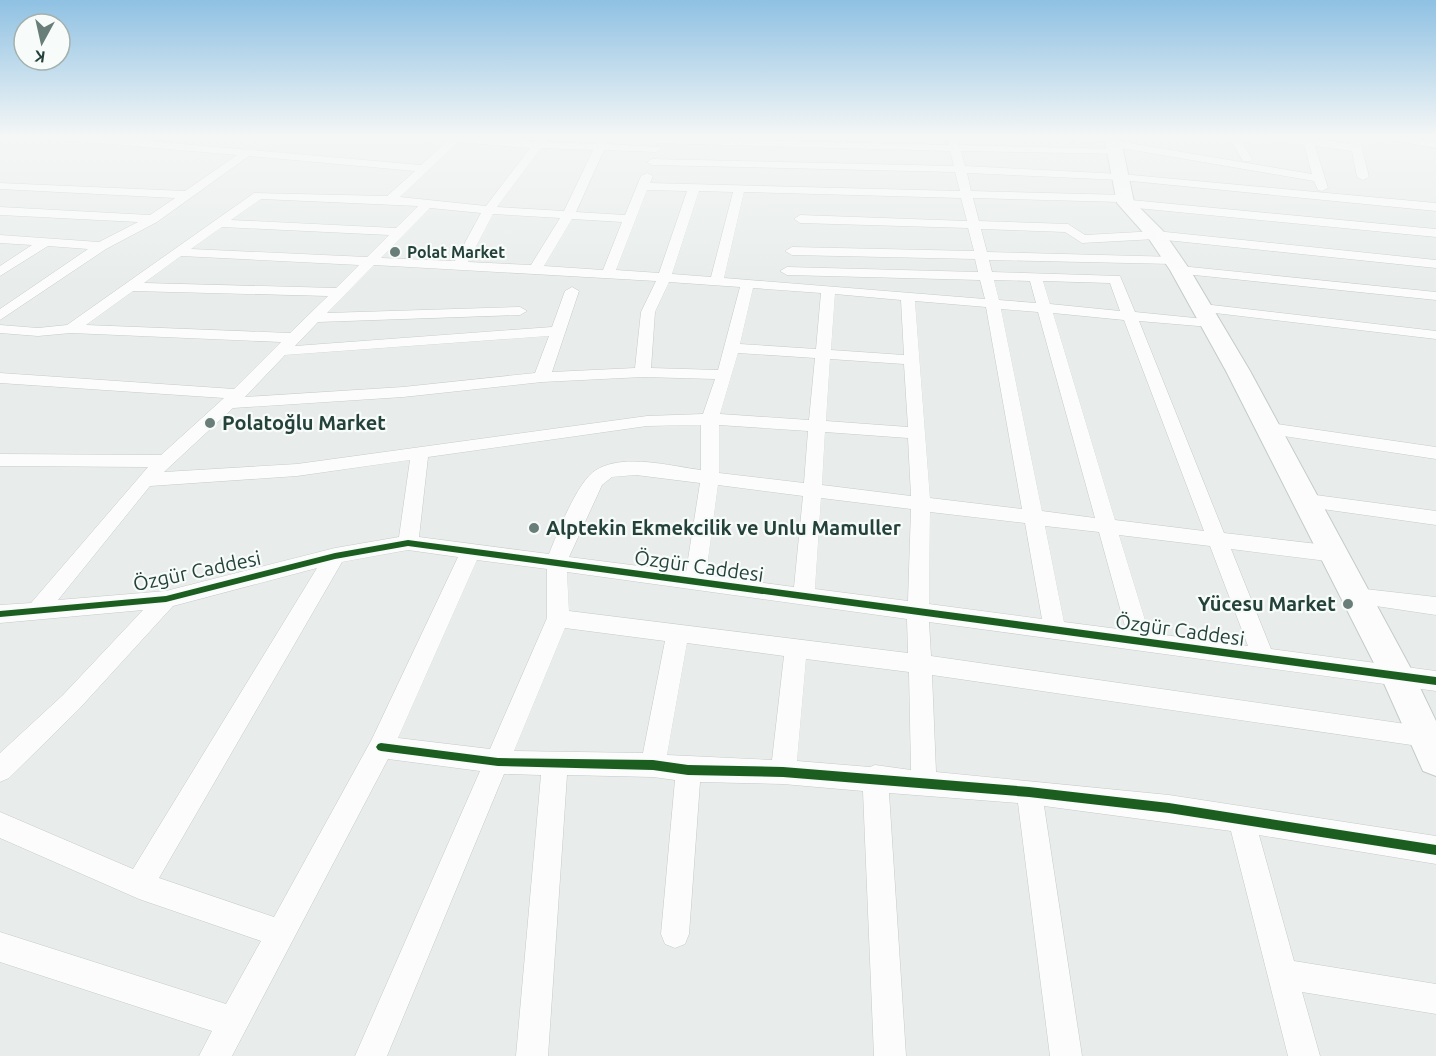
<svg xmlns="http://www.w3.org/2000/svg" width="1436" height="1056" viewBox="0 0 1436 1056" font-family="Ubuntu,sans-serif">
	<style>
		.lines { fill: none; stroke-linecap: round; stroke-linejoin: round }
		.street-casing { stroke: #c5cac8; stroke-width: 1 }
		.secondary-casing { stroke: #c3cbc8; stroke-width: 2 }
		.street { fill: #fcfcfc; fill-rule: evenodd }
		.secondary { fill: #fcfcfc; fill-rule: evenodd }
		.cycleway-casing { stroke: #f7fbf9; stroke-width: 3 }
		.cycleway { fill: #1b5e20; fill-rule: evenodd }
		.poi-dot { fill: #697e78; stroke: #f7fbf9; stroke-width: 2 }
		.labels { text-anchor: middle; stroke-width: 4.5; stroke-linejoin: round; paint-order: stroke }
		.far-poi-label { font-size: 16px; font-weight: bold; fill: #24423a; stroke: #f7fbf9; text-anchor: start }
		.poi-label { font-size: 20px; font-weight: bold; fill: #24423a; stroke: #f7fbf9; text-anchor: start }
		.street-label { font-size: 20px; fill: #24423a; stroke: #f7fbf9 }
	</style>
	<rect width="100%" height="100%" fill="#e8edeb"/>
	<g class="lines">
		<defs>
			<g id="street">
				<path d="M47,136H91L421,165L447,141L425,136H469L535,142L539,136H547L545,142L596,144L600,136H610L606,144L660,147L661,149L656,152L604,150L576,212L625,215L641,176L647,173L653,176L650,183L960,191L955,172L652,165L647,162L652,159L954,166L950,151L655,143L654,141L659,138L949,145L947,136H957L959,145L1117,149L1122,152L1121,154L961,151L965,166L1121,174L1436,203V211L1121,180L967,173L971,191L1126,195L1131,200L1436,229V237L1126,207L1120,202L973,198L979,221L1068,224L1085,235L1156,231L1436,260V268L1156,239L1082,243L1065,232L981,229L987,252L1178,257V263L1173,264L989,260L992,272L1120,276L1135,312L1215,320L1217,323L1210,327L1139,321L1224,533L1335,546L1342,549L1345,554L1342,559L1335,562L1231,549L1271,649L1436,671V691L929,622L931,656L1434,728L1436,733L1434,744L1425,747L932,675L936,772L1169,795L1436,836V864L1259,835L1294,961L1436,984V1014L1302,992L1320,1056H1288L1231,831L1044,806L1082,1056H1050L1018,803L889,793L906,1056H874L863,791L783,784L700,782L689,934L685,944L675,948L665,944L661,934L675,780L653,777L567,775L548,1056H516L541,775L504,774L387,1056H355L480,771L388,759L232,1056H199L212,1031L0,962V932L226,1004L261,941L139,899L0,838V812L133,869L317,568L173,606L79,709L9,778L0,782V753L63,695L143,610L0,623V605L31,603L148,467L0,466V454L161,455L224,398L0,383V373L234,389L281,342L71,333L38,336L0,333V325L38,328L67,325L254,193L387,196L415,171L249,156L157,222L106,249L0,320V309L88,249L48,246L0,276V266L32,245L0,243V235L99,242L138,222L0,215V207L150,215L175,198L0,189V183L185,191L237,155L52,139ZM458,142L530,148L486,206L400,197ZM541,148L593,150L564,211L497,207ZM647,190L687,191L659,273L616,270ZM699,191L733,192L711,277L672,274ZM744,192L961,198L967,221L800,215L794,219L800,223L968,228L974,251L792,247L785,251L792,255L975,259L978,272L787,267L780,271L787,275L980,280L985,299L724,278ZM261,199L418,206L396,228L231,220ZM430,208L481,213L455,261L381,258ZM493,214L560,218L531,265L468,262ZM572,219L622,222L603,270L544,266ZM222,227L389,235L367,257L191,249ZM181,256L359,265L336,288L144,283ZM374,265L656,281L641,312L635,368L552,372L579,291L572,287L565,291L552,327L295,346L318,322L520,315L527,311L520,307L327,313ZM994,280L1030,281L1036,303L999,300ZM1043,281L1110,283L1120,311L1050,304ZM669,282L740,287L718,370L651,368L655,312ZM753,288L821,293L816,349L740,344ZM133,291L328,296L290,333L86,325ZM835,294L901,300L904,355L831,350ZM915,301L986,307L1022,509L930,498ZM1001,309L1038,312L1095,518L1042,511ZM1053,313L1124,320L1204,531L1115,520ZM549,336L535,373L403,387L245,397L285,355ZM738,353L815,358L809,420L720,414ZM830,359L904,364L908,427L826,421ZM643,377L715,379L703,414L647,416L297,464L164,472L233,408L403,397L542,382ZM701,425V470C670,466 624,453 596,470C578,480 557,534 549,554L419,537L428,457L647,426ZM719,425L808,431L804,483L719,473ZM825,432L908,438L911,496L822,485ZM410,460L399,537L335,548L166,591L58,600L150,486L297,476ZM636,475L700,483L686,572L569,557L602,485L612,477ZM718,485L803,496L794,587L706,575ZM821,498L911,509L908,601L815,589ZM930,512L1025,523L1042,619L929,604ZM1045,526L1099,532L1126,630L1064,622ZM1119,535L1210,546L1248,646L1149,633ZM408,550L458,557L372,739L274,917L159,878L342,562ZM477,560L547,569V618L490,749L398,738ZM567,572L907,619L908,653L569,611ZM565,628L665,641L643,753L514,751ZM687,643L784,656L772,760L667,755ZM806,659L909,672L911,770L875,765L870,767L797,761Z"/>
				<polygon points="1067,136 1114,136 1118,139 1117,141 1312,174 1304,145 1256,136 1312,136 1313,139 1351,144 1349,136 1359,136 1369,177 1363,180 1357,177 1352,151 1315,146 1328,188 1322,191 1318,190 1314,181 1115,147 1111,146 1111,142 1072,139"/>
				<polygon points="1228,136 1238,136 1252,159 1251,161 1243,161"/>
				<polygon points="1371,136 1398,136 1436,142 1436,148"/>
				<polygon points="1180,266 1436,292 1436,300 1175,273 1173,270"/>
				<polygon points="1203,304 1436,331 1436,339 1198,311 1196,308"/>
				<polygon points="1270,423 1436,447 1436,459 1264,433 1261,429"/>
				<polygon points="1308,494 1436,511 1436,525 1301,506 1299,501 1301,496"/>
				<polygon points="1356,588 1436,597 1436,615 1349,602 1345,596 1349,590"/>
			</g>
			<polygon id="secondary" points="1104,136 1120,136 1134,202 1163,231 1190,270 1250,371 1409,665 1436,721 1436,776 1423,771 1382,679 1226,371 1170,270 1149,239 1117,203"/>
		</defs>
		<use href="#street" class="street-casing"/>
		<use href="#secondary" class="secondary-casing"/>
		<use href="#street" class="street"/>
		<use href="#secondary" class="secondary"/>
		<defs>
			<g id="cycleway">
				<polygon points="408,540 1436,677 1436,685 408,546 335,559 166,602 0,617 0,611 166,596 335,553"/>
				<polygon points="381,743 498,758 653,760 688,765 783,767 1029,787 1169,803 1436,845 1436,855 1169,813 1029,797 783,777 688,775 653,770 498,766 381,751 378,750 376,747 378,744"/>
			</g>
		</defs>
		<use href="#cycleway" class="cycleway-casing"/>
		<use href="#cycleway" class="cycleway"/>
	</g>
	<linearGradient id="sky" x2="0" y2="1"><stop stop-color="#8fc1e3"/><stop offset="0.48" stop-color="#f5f7f6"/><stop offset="1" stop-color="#f5f7f6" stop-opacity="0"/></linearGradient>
	<rect width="1436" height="284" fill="url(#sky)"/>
	<g class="poi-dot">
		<circle cx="395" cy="252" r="6"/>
		<circle cx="210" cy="423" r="6"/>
		<circle cx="534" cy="528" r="6"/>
		<circle cx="1348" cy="604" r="6"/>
	</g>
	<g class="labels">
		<g class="far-poi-label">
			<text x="407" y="258">Polat Market</text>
		</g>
		<g class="poi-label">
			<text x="222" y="430">Polatoğlu Market</text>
			<text x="546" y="535">Alptekin Ekmekcilik ve Unlu Mamuller</text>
			<text x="1336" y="611" text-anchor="end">Yücesu Market</text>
		</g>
		<g class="street-label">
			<text transform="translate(699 566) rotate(8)" y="7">Özgür Caddesi</text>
			<text transform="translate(197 571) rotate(-12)" y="7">Özgür Caddesi</text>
			<text transform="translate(1180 630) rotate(8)" y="7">Özgür Caddesi</text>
		</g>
	</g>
	<g transform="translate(42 42) rotate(188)"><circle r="28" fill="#f7fbf9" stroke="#a3b1ad" stroke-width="1.5"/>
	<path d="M0-4.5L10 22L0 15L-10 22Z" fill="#697e78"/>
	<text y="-9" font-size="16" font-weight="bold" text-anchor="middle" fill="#24423a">K</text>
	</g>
</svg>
